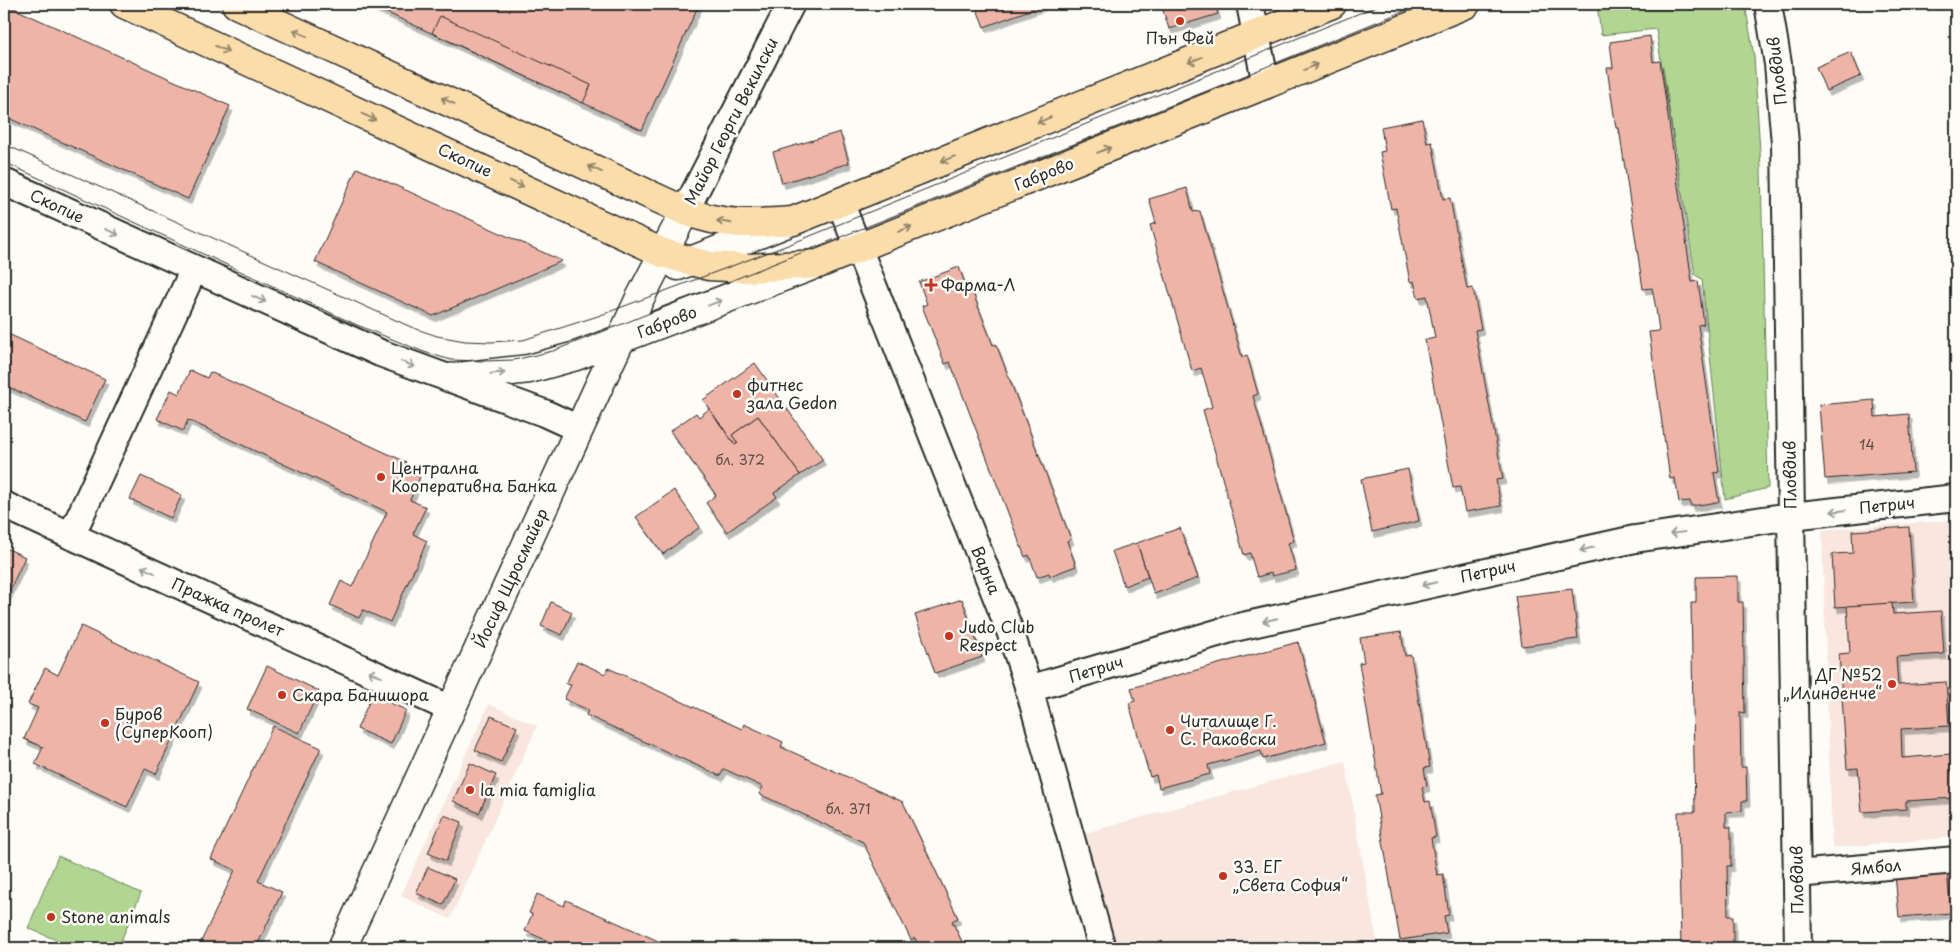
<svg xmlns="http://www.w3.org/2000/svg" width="1960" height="952" viewBox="0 0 1960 952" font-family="'Playpen Sans',sans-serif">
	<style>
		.built { fill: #f8e6df }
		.green { fill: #b0d692; stroke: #6e805e }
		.building { fill: #eeb4a7; stroke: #2b2b2b; filter: url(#shadow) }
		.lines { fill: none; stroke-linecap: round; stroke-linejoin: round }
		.street-casing { stroke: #2b2b2b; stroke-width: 30 }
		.secondary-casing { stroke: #2b2b2b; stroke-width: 31 }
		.primary-casing { stroke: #2b2b2b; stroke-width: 31 }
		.street { stroke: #fdfcf7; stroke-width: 26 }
		.secondary { stroke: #fdfcf7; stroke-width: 28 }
		.primary { stroke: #faddab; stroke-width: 28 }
		.tram { stroke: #2b2b2b; stroke-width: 1 }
		.oneway { stroke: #92846b }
		.oneway2 { stroke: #9e9e9b }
		.poi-dot { fill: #c8321e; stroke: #fdfcf7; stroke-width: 2 }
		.labels { text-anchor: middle; stroke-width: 5; stroke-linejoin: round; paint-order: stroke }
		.number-label { font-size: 14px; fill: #5c4d4a }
		.poi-label { font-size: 16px; fill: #2b2b2b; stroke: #fdfcf7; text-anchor: start }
		.street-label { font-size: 16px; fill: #2b2b2b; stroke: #fdfcf7 }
	</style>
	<defs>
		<filter id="shadow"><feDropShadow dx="3" dy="5.5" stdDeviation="0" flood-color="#0004"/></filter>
	</defs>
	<rect width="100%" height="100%" fill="#fdfcf7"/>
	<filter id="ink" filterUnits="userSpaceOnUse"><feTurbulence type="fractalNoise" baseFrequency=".02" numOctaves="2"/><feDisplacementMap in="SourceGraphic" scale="10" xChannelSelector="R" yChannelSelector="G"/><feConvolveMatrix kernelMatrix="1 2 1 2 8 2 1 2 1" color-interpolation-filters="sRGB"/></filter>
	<g filter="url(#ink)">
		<g class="built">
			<polygon points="1956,520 1956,837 1832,848 1822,530"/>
			<polygon points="489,704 537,726 450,919 401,896"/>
			<polygon points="1345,761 1378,948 1102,948 1071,837"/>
		</g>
		<g class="green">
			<polygon points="1597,4 1745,4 1754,56 1761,168 1768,488 1725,499 1702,279 1695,275 1656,29 1601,35"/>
			<polygon points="58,856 141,893 118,948 75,948 28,928"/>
		</g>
		<g class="building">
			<polygon points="4,4 230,106 188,199 4,116"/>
			<polygon points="368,4 699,4 642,130"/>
			<polygon points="975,4 1043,4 1043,5 984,27"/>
			<polygon points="1161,4 1215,4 1218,14 1169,29"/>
			<polygon points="440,16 591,85 583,103 432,33"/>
			<polygon points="1650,36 1653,62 1660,61 1692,282 1698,281 1704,324 1698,325 1719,472 1714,473 1719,502 1691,506 1690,501 1679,502 1675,478 1670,479 1649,332 1659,331 1656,309 1652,288 1643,289 1619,128 1616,128 1607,68 1613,68 1610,42"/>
			<polygon points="1851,52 1861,76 1826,91 1816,67"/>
			<polygon points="1422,119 1427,143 1432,142 1443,199 1450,198 1467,289 1473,288 1481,329 1475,330 1503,479 1496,480 1501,506 1465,512 1460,487 1453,488 1425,340 1435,338 1427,296 1418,298 1414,281 1410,282 1396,208 1391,209 1380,152 1385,151 1381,127"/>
			<polygon points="840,132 849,163 782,183 773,152"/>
			<polygon points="357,168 562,261 433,316 315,262"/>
			<polygon points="1187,188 1193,212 1200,211 1242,357 1247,355 1258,394 1253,396 1294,541 1288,543 1296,570 1272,576 1271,573 1257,577 1250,553 1244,555 1203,410 1212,407 1207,388 1201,368 1192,371 1150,225 1156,223 1149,199"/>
			<polygon points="959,267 967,289 971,288 993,345 996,344 1071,539 1067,541 1076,566 1050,576 1049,573 1037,577 1029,555 1025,557 950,362 945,364 922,306 927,304 919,282"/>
			<polygon points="4,332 105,379 85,422 4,385"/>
			<polygon points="755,363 823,460 800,475 758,416 732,435 738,443 735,445 703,400"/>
			<polygon points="190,370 207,378 210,372 406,462 403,469 420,477 410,500 426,507 413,534 427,541 390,622 363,610 359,618 330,605 341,581 352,587 387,512 188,420 183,431 157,419 171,390 179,394"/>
			<polygon points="1874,400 1875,417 1909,414 1913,472 1825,479 1819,405"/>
			<polygon points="709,409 735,445 738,443 732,435 758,416 800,475 774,493 777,497 727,532 706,503 716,495 670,431 696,413 699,417"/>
			<polygon points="1408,469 1419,521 1372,532 1361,479"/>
			<polygon points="141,476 182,495 171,518 130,499"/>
			<polygon points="674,490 700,527 663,554 636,517"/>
			<polygon points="1909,527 1914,602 1835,607 1832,554 1853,553 1852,531"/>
			<polygon points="1180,528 1198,578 1154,594 1137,543"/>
			<polygon points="1137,543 1148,577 1124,586 1112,551"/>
			<polygon points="4,547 25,557 4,603"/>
			<polygon points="1738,576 1738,602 1743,602 1745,713 1740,712 1741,767 1746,767 1747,801 1742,801 1742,811 1726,812 1726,827 1731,827 1731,866 1727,866 1728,916 1733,916 1733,947 1729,947 1729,948 1681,948 1678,812 1695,812 1691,603 1696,603 1696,577"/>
			<polygon points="1572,589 1578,639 1522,646 1515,596"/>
			<polygon points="962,599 982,657 935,673 915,615"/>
			<polygon points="551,602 572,612 562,635 541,626"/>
			<polygon points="1892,603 1893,614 1941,611 1944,654 1896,657 1898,685 1946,682 1949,726 1901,729 1902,758 1951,754 1954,798 1906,801 1906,809 1862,812 1858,768 1847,769 1839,654 1850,653 1847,606"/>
			<polygon points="81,626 199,682 156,774 145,769 127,807 35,764 43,747 24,739 38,708 28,704 45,668 58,675"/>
			<polygon points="1401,632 1405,656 1411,655 1430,767 1424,768 1427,786 1422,787 1425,802 1430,801 1436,837 1431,838 1437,875 1443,874 1449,915 1444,916 1447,933 1400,940 1375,795 1381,794 1359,663 1364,662 1360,638"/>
			<polygon points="1298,642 1326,742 1263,759 1261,751 1208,765 1210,774 1159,788 1156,775 1150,777 1139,739 1129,703 1135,701 1131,688"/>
			<polygon points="577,661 605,674 608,668 742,729 744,724 783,742 781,747 903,802 958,918 952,921 965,948 920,948 915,938 911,940 863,842 759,794 763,787 724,769 720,776 586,715 588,710 564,699 571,685 566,684"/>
			<polygon points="267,666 319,691 299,733 247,709"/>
			<polygon points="372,695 406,710 391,744 357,729"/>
			<polygon points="491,716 517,727 501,762 475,750"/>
			<polygon points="273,726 321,748 258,881 282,892 256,948 198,948 235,870 211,859"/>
			<polygon points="470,763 496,775 479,813 453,801"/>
			<polygon points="444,815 462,822 446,861 428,853"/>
			<polygon points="428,867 455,879 443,905 416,893"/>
			<polygon points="1956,870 1956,921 1951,921 1947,871"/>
			<polygon points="1947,871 1951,913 1899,917 1895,875"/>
			<polygon points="537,894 564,906 566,900 674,948 549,948 545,947 548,941 525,931 532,914 529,913"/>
		</g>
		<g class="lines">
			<defs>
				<g id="street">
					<polyline points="1250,4 1266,85"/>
					<polyline points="1768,4 1778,64 1785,143 1798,948"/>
					<polyline points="4,182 380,353 544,413 579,429"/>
					<polyline points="840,202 1010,631 1029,689 1102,948"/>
					<polyline points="685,211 791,4"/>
					<polyline points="4,505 451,709"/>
					<polyline points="71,536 194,269"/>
					<polyline points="1029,689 1234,628 1635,539 1791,516 1956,498"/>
					<polyline points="1796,874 1956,860"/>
				</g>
				<g id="secondary">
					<polyline points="678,266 787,223"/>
					<polyline points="449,378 529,369 576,356 809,267"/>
					<polyline points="342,948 598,388 639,300 685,211"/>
				</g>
				<g id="primary">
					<polyline points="124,4 663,253 709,266 747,268 818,264 1466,4"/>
					<path d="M236,4L685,211C725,226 751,224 793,221L1332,4"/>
				</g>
			</defs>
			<use href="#street" class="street-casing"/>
			<use href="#secondary" class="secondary-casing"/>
			<use href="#primary" class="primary-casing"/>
			<use href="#street" class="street"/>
			<use href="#secondary" class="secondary"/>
			<use href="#primary" class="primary"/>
			<g class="tram">
				<polyline points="4,144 411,327 437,336 465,341 491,342 523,340 598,316 788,245 1382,4"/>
				<polyline points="4,162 357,325 424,352 451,360 484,361 514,360 553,351 630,321 1192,97 1421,4"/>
			</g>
		</g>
		<defs><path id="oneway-shaft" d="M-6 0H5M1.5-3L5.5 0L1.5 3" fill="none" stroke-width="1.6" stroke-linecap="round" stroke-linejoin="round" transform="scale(1.25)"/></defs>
		<g class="oneway">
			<use href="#oneway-shaft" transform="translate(300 33) rotate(-156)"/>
			<use href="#oneway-shaft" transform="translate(222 49) rotate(25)"/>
			<use href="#oneway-shaft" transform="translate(1195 60) rotate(158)"/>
			<use href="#oneway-shaft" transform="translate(1311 67) rotate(-22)"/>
			<use href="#oneway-shaft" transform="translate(448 101) rotate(-155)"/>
			<use href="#oneway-shaft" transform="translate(369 117) rotate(25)"/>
			<use href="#oneway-shaft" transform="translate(1044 120) rotate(158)"/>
			<use href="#oneway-shaft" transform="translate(1104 150) rotate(-22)"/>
			<use href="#oneway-shaft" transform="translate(948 159) rotate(158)"/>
			<use href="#oneway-shaft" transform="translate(595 169) rotate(-155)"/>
			<use href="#oneway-shaft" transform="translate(517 184) rotate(25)"/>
			<use href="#oneway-shaft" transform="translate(724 222) rotate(-171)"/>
			<use href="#oneway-shaft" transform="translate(905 229) rotate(-22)"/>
		</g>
		<g class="oneway2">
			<use href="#oneway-shaft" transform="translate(112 232) rotate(25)"/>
			<use href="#oneway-shaft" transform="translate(259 299) rotate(24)"/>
			<use href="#oneway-shaft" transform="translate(715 303) rotate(-21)"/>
			<use href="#oneway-shaft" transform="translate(408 364) rotate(21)"/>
			<use href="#oneway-shaft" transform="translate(498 373) rotate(-6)"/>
			<use href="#oneway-shaft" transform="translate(1838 511) rotate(174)"/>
			<use href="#oneway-shaft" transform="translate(1677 533) rotate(172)"/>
			<use href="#oneway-shaft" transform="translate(1587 549) rotate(167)"/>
			<use href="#oneway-shaft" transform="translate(148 570) rotate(-156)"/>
			<use href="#oneway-shaft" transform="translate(1429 584) rotate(167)"/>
			<use href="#oneway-shaft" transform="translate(1270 620) rotate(167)"/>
			<use href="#oneway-shaft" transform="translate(375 674) rotate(-156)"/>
		</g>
	</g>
	<g class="poi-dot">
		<circle cx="1180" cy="21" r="5"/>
		<path d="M928.5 277.5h5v5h5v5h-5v5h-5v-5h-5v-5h5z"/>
		<circle cx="737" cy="394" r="5"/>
		<circle cx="381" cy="477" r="5"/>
		<circle cx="949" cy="636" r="5"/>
		<circle cx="1892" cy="684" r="5"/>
		<circle cx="282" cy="695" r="5"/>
		<circle cx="105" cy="723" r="5"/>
		<circle cx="1170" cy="730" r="5"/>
		<circle cx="470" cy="790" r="5"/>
		<circle cx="1223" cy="876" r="5"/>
		<circle cx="51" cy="917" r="5"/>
	</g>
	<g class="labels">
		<g class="number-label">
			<text x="1867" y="450">14</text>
			<text x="740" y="465">бл. 372</text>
			<text x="848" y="814">бл. 371</text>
		</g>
		<g class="poi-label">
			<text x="1180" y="44" text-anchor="middle">Пън Фей</text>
			<text x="941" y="291">Фарма-Л</text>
			<text x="747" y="391">фитнес<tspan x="747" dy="18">зала Gedon</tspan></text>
			<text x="391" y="474">Централна<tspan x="391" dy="18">Кооперативна Банка</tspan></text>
			<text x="959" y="633">Judo Club<tspan x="959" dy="18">Respect</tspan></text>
			<text x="1882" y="681" text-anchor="end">ДГ №52<tspan x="1882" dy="18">„Илинденче“</tspan></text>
			<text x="292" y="701">Скара Банишора</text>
			<text x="115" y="720">Буров<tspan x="115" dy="18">(СуперКооп)</tspan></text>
			<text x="1180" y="727">Читалище Г.<tspan x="1180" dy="18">С. Раковски</tspan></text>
			<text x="480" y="796">la mia famiglia</text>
			<text x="1233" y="873">33. ЕГ<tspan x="1233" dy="18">„Света София“</tspan></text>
			<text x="61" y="923">Stone animals</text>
		</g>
		<g class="street-label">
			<text transform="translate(1777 71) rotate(-97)" y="6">Пловдив</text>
			<text transform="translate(731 121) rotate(-63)" y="6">Майор Георги Векилски</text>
			<text transform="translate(465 160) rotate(25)" y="6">Скопие</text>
			<text transform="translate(1044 174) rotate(-22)" y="6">Габрово</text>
			<text transform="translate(57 206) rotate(25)" y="6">Скопие</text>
			<text transform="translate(667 322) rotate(-21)" y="6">Габрово</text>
			<text transform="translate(1790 475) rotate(-91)" y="6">Пловдив</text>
			<text transform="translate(1887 505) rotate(-6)" y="6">Петрич</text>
			<text transform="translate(986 570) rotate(68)" y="6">Варна</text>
			<text transform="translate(1488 571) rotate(-12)" y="6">Петрич</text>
			<text transform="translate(511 578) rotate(-65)" y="6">Йосиф Щросмайер</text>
			<text transform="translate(228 607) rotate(24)" y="6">Пражка пролет</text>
			<text transform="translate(1096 669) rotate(-17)" y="6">Петрич</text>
			<text transform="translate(1876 867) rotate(-5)" y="6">Ямбол</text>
			<text transform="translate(1797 880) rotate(-91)" y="6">Пловдив</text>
		</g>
	</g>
	<rect width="1960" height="952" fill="none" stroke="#fdfcf7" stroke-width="20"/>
	<rect x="10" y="10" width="1940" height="932" fill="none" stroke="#2b2b2b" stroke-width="2" filter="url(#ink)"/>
</svg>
